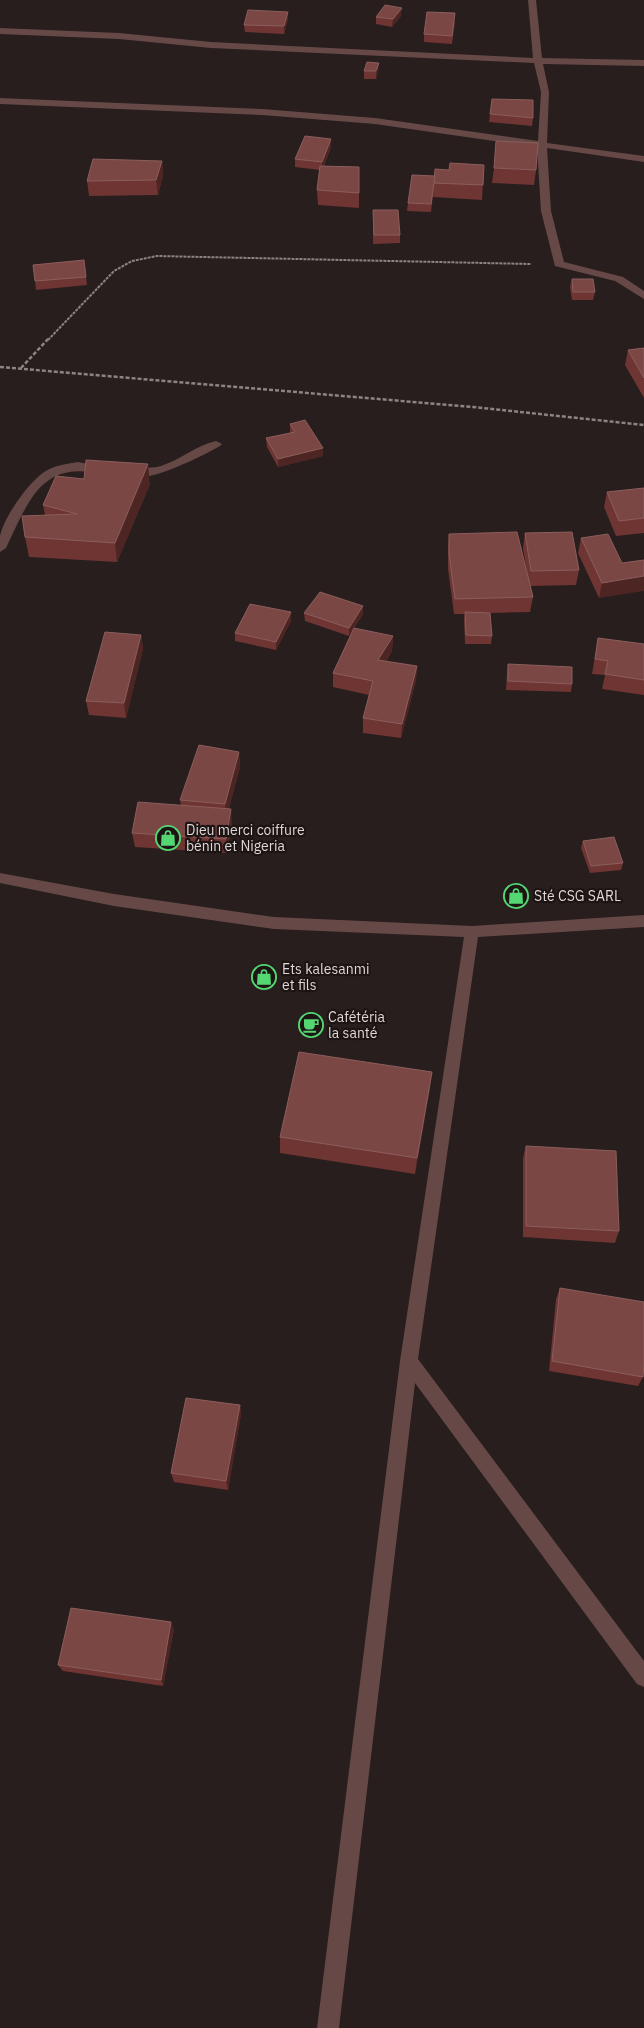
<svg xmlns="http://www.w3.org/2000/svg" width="644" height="2028" viewBox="0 0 644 2028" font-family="'IBM Plex Sans',sans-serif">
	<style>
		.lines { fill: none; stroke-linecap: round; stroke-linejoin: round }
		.path-far1 { stroke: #8c8483; stroke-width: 2; stroke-dasharray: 3 1; stroke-linecap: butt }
		.path { stroke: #8c8483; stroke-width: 2.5; stroke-dasharray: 4 2; stroke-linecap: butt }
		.street { fill: #664946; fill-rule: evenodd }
		.wall { fill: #6e3533 }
		.shaded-wall { fill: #4d2523 }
		.building { fill: #7b4745; stroke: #8a5e5c }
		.labels { text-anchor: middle; stroke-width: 4.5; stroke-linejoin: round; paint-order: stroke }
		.poi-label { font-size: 14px; fill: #dfd8d7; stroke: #1d1414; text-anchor: start }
	</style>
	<rect width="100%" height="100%" fill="#271e1d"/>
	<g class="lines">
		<polyline class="path-far1" points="48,340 114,271 132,261 157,256 531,264"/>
		<g class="path">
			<polyline points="0,367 473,407 644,425"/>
			<polyline points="21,368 49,338"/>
		</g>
		<g class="street">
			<polygon points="528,0 536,0 542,58 644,60 644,66 543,64 549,92 547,143 644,156 644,162 547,148 551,211 564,262 623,277 644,291 644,299 615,281 555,266 541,211 537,147 375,124 262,115 0,104 0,98 262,109 375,118 538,141 541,92 534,63 211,48 119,39 0,34 0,28 119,33 211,42 533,58"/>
			<path d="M216,441L222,444L220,446C204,455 137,490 122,474C130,466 150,469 161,466C180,460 197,445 216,441Z"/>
			<path d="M78,462L109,468L111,471L105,475C42,458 29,500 6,548L0,552C0,547 0,541 0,536C4,517 28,483 44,472C55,465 66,464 78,462Z"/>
			<polygon points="0,873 114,894 274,917 472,926 644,915 644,927 478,937 418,1359 644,1661 644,1687 637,1684 415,1383 339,2028 317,2028 400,1361 464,937 274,929 114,906 0,883"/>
		</g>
	</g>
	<g class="wall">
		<polygon points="288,12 288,19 284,34 245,32 244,25"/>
		<polygon points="401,16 392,27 376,24 376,17"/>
		<polygon points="455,21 452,44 424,42 424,34"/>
		<polygon points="364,71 378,71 376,79 364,79"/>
		<polygon points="490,114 533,118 532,126 489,122"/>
		<polygon points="331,147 324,166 359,167 359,208 318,205 317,190 320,170 295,167 295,159"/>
		<polygon points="162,161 163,175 158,195 89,196 87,181"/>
		<polygon points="484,165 482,200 433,197 434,187 431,212 407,211 408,203 435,176 449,170"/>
		<polygon points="494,168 536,170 534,185 492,183"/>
		<polygon points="373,210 400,235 400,243 373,244"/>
		<polygon points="84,260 87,285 36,290 35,281"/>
		<polygon points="572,279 595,292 593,300 572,300 570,287"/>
		<polygon points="644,348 644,398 625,365 628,350"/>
		<polygon points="290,424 323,456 278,467 267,447 266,438 290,433"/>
		<polygon points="84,479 150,484 117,562 29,557 25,537 45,515 43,505"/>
		<polygon points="644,488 644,533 616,536 604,507 607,492"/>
		<polygon points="525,533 579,570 576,585 530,586 533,597 530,612 490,613 492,636 491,644 465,644 464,620 465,614 454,614 448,569 448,549 449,534 527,573 523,548"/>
		<polygon points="581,538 622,563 599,598 578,553"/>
		<polygon points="304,613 363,614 349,636 305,621"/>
		<polygon points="291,621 276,650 235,641 235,633"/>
		<polygon points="141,635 143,649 126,718 89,715 86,701"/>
		<polygon points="393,636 392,651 386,662 417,666 416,680 401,738 363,733 363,718 369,695 333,687 333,673"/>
		<polygon points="598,638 644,644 644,695 602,689 605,675 592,674"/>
		<polygon points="508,664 572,684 571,692 506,690 507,672"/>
		<polygon points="239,752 240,767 229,808 232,823 227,853 135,847 132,833 181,805 180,800"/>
		<polygon points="583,841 623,863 621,870 590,873 581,848"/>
		<polygon points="430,1088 415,1174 280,1153 280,1137"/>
		<polygon points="526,1146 619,1231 615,1243 523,1237 523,1158"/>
		<polygon points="560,1288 643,1377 638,1386 549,1371 556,1299"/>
		<polygon points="240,1405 241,1414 228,1490 174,1482 171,1473"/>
		<polygon points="174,1629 163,1686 63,1671 58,1665"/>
	</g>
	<g class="shaded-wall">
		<polygon points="402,8 401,16 392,27 393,19"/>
		<polygon points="288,12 288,19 284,34 284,26"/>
		<polygon points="379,63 378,71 376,79 376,71"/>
		<polygon points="331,139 331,147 322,170 322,162"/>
		<polygon points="162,161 163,175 158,195 156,180"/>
		<polygon points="323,448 323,456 278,467 278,459"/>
		<polygon points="148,464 150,484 117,562 115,543"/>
		<polygon points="644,576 644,591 599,598 602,583"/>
		<polygon points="363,606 363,614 349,636 349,628"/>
		<polygon points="291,612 291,621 276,650 276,642"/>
		<polygon points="141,635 143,649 126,718 124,703"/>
		<polygon points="393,636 392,651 378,675 378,660"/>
		<polygon points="417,666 416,680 401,738 402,724"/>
		<polygon points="239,752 240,767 226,818 225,804"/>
		<polygon points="231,809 232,823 227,853 226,839"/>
		<polygon points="432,1072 430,1088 415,1174 417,1158"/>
		<polygon points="240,1405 241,1414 228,1490 226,1481"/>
		<polygon points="171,1622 174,1629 163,1686 161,1680"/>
	</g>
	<g class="building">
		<polygon points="385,5 402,8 393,19 376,17"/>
		<polygon points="248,10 288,12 284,26 244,25"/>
		<polygon points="427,12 455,13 452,36 424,34"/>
		<polygon points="367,62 379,63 376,71 364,71"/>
		<polygon points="492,99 533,100 533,118 490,114"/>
		<polygon points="305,136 331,139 322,162 295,159"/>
		<polygon points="496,141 538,143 536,170 494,168"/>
		<polygon points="93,159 162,161 156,180 87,181"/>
		<polygon points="450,163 484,165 483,185 434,183 435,169 449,170"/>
		<polygon points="320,166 359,167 359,193 317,190"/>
		<polygon points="412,175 435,176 431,204 408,203"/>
		<polygon points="373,210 398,210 400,235 374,235"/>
		<polygon points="84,260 86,277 35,281 33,265"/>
		<polygon points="572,279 593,279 595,292 573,292"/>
		<polygon points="644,348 644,378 628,350"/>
		<polygon points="305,420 323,448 278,459 266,438 295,432 290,424"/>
		<polygon points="86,460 148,464 115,543 25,537 22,516 77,514 43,505 56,476 84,479"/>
		<polygon points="644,488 644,518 619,521 607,492"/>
		<polygon points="517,532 533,597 455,599 449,554 449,534"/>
		<polygon points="572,532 579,570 531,571 525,533"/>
		<polygon points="608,534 622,563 644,560 644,576 602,583 581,538"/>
		<polygon points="320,592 363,606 349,628 304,613"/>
		<polygon points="250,604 291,612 276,642 235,633"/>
		<polygon points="465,612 490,613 492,636 466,635"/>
		<polygon points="354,628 393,636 378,660 417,666 402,724 363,718 373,681 333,673"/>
		<polygon points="105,632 141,635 124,703 86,701"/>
		<polygon points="598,638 644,644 644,680 605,674 608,661 595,659"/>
		<polygon points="508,664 572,667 572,684 508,681"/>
		<polygon points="199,745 239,752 225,804 180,800"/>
		<polygon points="138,802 231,809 226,839 132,833"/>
		<polygon points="614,837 623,863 591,866 583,841"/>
		<polygon points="299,1052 432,1072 417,1158 280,1137"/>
		<polygon points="526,1146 616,1151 619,1231 526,1226"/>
		<polygon points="560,1288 644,1302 644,1363 643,1377 552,1361"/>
		<polygon points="186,1398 240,1405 226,1481 171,1473"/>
		<polygon points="71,1608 171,1622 161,1680 58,1665"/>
	</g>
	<defs>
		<symbol id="shop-ring" viewBox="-11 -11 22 22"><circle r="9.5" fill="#1d1414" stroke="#54d672" stroke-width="1.5"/><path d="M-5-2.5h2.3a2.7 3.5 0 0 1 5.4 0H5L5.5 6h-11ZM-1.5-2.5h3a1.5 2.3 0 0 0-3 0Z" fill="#54d672"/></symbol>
		<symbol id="cafe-ring" viewBox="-11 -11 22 22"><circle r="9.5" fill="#1d1414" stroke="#54d672" stroke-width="1.5"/><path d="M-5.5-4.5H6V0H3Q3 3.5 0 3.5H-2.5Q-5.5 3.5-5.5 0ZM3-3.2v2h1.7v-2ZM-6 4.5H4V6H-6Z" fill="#54d672"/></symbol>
	</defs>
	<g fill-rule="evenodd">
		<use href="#shop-ring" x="154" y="824" width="28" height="28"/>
		<use href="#shop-ring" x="502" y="882" width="28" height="28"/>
		<use href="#shop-ring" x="250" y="963" width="28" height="28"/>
		<use href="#cafe-ring" x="297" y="1011" width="28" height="28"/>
	</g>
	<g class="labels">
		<g class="poi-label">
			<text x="186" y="835">Dieu merci coiffure<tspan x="186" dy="16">bénin et Nigeria</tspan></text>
			<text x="534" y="901">Sté CSG SARL</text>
			<text x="282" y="974">Ets kalesanmi<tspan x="282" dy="16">et fils</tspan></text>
			<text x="328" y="1022">Cafétéria<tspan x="328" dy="16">la santé</tspan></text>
		</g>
	</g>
</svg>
